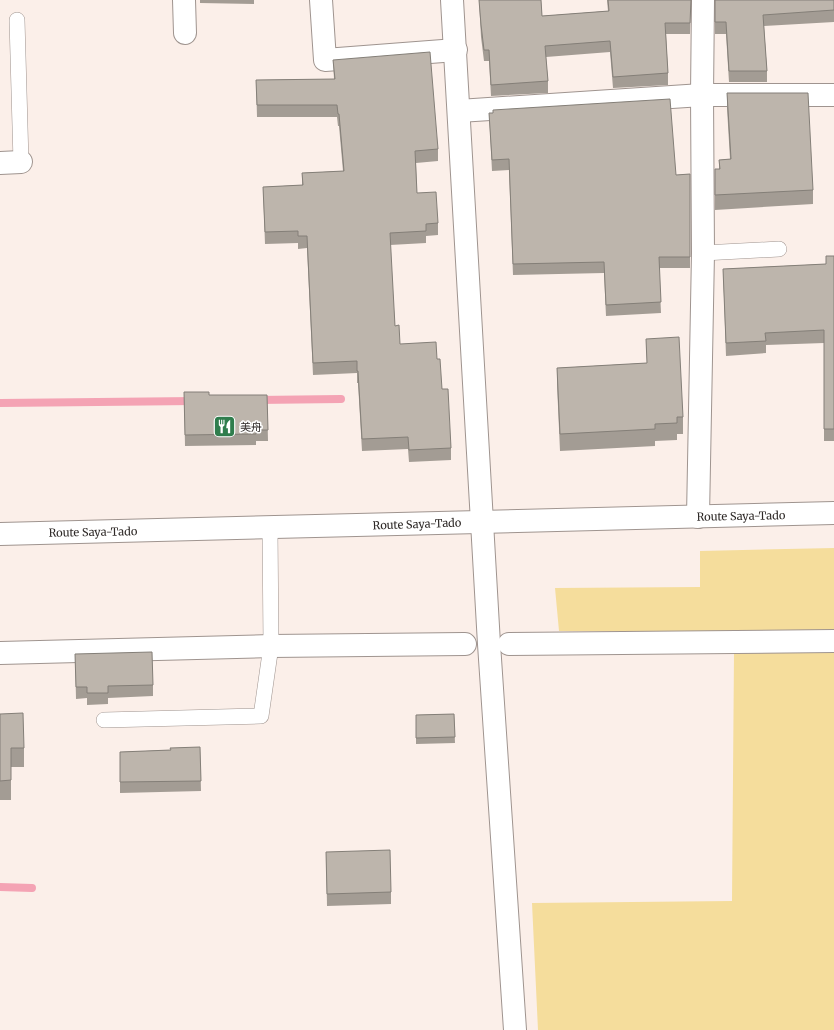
<svg xmlns="http://www.w3.org/2000/svg" width="834" height="1030" viewBox="0 0 834 1030" font-family="Merriweather,'Noto Sans JP',serif">
	<style>
		.green { fill: #f5dd9c }
		.lines { fill: none; stroke-linecap: round; stroke-linejoin: round }
		.stream { stroke: #f4a3b4; stroke-width: 8 }
		.lane-casing { stroke: #9f948f; stroke-width: 16 }
		.street-casing { stroke: #9f948f; stroke-width: 24 }
		.secondary-casing { stroke: #9f948f; stroke-width: 24 }
		.lane { stroke: #fff; stroke-width: 15 }
		.street { stroke: #fff; stroke-width: 22 }
		.secondary { stroke: #fff; stroke-width: 22 }
		.wall { fill: #a39c94 }
		.building { fill: #bdb5ac; stroke: #847f78 }
		.labels { text-anchor: middle; stroke-width: 3; stroke-linejoin: round; paint-order: stroke }
		.poi-label { font-size: 11px; fill: #2e2927; stroke: #fff; text-anchor: start }
		.street-label { font-size: 11px; fill: #2e2927; stroke: #fff }
	</style>
	<rect width="100%" height="100%" fill="#fbefe9"/>
	<g class="green">
		<polygon points="834,548 834,632 559,631 555,588 700,587 700,551"/>
		<polygon points="834,650 834,1030 538,1030 532,903 732,901 734,653"/>
	</g>
	<g class="lines">
		<g class="stream">
			<polyline points="257,400 341,399"/>
			<polyline points="0,403 195,401"/>
			<polyline points="0,887 32,888"/>
		</g>
		<defs>
			<g id="lane">
				<polyline points="17,20 21,162"/>
				<polyline points="703,253 779,249"/>
				<polyline points="104,720 261,716 271,646 270,528"/>
			</g>
			<g id="street">
				<polyline points="184,0 185,33"/>
				<polyline points="321,0 325,60 456,50"/>
				<polyline points="459,111 702,95 834,95"/>
				<polyline points="0,163 21,162"/>
				<polyline points="698,517 703,253 702,95 703,0"/>
				<polyline points="509,644 834,641"/>
				<polyline points="0,653 271,646 465,644"/>
			</g>
			<g id="secondary">
				<polyline points="452,0 489,644 515,1030"/>
				<polyline points="0,534 834,513"/>
			</g>
		</defs>
		<use href="#lane" class="lane-casing"/>
		<use href="#street" class="street-casing"/>
		<use href="#secondary" class="secondary-casing"/>
		<use href="#lane" class="lane"/>
		<use href="#street" class="street"/>
		<use href="#secondary" class="secondary"/>
	</g>
	<g class="wall">
		<polygon points="200,0 254,0 254,4 200,3"/>
		<polygon points="479,0 541,0 542,16 608,11 607,0 691,0 690,34 666,34 668,73 668,85 613,88 610,52 546,57 548,81 548,93 491,96 489,61 484,61 481,37"/>
		<polygon points="715,0 834,0 834,22 764,26 767,71 767,82 729,82 726,34 715,34"/>
		<polygon points="333,60 438,149 438,161 416,163 417,193 438,223 438,235 426,236 426,243 390,245 395,326 400,344 437,359 451,448 451,460 409,462 408,449 362,451 358,383 357,383 357,373 313,375 307,248 298,249 298,243 265,244 263,187 302,185 302,173 343,171 339,126 338,126 337,117 257,117 256,80 334,79"/>
		<polygon points="727,93 813,190 813,204 715,210 715,169 719,169 719,160 730,159 727,108"/>
		<polygon points="489,113 676,175 690,174 690,268 659,268 661,313 606,316 604,273 513,275 509,170 492,171"/>
		<polygon points="834,256 834,441 824,441 824,343 766,345 766,353 726,356 723,269 826,264"/>
		<polygon points="646,339 683,417 683,434 677,434 677,440 655,441 655,446 560,451 557,384 557,368 647,363"/>
		<polygon points="184,392 209,395 267,395 268,441 256,441 256,445 185,446"/>
		<polygon points="75,654 153,685 153,696 108,698 108,704 87,705 87,698 76,699"/>
		<polygon points="0,714 24,748 24,767 11,767 11,800 0,800"/>
		<polygon points="454,714 455,743 416,744 416,715"/>
		<polygon points="200,747 201,791 120,793 120,752 171,750"/>
		<polygon points="326,852 391,892 391,904 327,906"/>
	</g>
	<g class="building">
		<polygon points="479,0 541,0 542,16 609,11 608,0 691,0 690,23 665,23 668,73 613,77 610,41 545,46 548,81 491,85 489,50 484,50 481,25"/>
		<polygon points="715,0 834,0 834,10 763,15 767,71 729,71 726,22 715,22"/>
		<polygon points="430,52 438,149 415,151 417,193 436,192 438,223 426,224 426,231 390,233 395,326 399,325 400,344 436,342 437,359 440,359 442,389 448,389 451,448 409,450 408,437 362,439 358,371 357,371 357,361 313,363 307,236 298,236 298,231 265,232 263,187 303,185 302,173 344,171 339,114 338,114 337,105 257,105 256,80 335,79 333,60"/>
		<polygon points="727,93 808,93 813,190 715,195 715,169 720,169 719,160 731,159"/>
		<polygon points="670,99 676,175 690,174 690,257 659,257 661,302 606,305 604,262 513,264 509,159 492,160 489,113 493,113 493,110"/>
		<polygon points="826,256 834,256 834,429 824,429 824,330 765,333 766,341 726,343 723,269 826,264"/>
		<polygon points="679,337 683,417 677,417 677,423 655,424 655,429 560,434 557,368 647,363 646,339"/>
		<polygon points="184,392 209,392 209,395 267,395 268,430 256,430 256,434 185,435"/>
		<polygon points="152,652 153,685 108,686 108,693 87,693 87,687 76,687 75,654"/>
		<polygon points="23,713 24,748 11,748 11,780 0,781 0,714"/>
		<polygon points="454,714 455,737 416,738 416,715"/>
		<polygon points="200,747 201,781 120,782 120,752 171,750 170,748"/>
		<polygon points="390,850 391,892 327,894 326,852"/>
	</g>
	<defs>
		<symbol id="restaurant-square" viewBox="-11 -11 22 22"><rect x="-9" y="-9" width="18" height="18" rx="4" fill="#2f7d4d" stroke="#fff"/><path d="M-5-6h1v4h1v-4h1v4h1v-4h1v5L-1.5 .5V6h-2V.5L-5-1ZM5-6V6H3V1.5H1.5Q1.5-4 5-6Z" fill="#fff"/></symbol>
	</defs>
	<g fill-rule="evenodd">
		<use href="#restaurant-square" x="212" y="414" width="25" height="25"/>
	</g>
	<g class="labels">
		<g class="poi-label">
			<text x="240" y="431">美舟</text>
		</g>
		<g class="street-label">
			<text transform="translate(741 516) rotate(-1)" y="4">Route Saya-Tado</text>
			<text transform="translate(417 524) rotate(-2)" y="4">Route Saya-Tado</text>
			<text transform="translate(93 532) rotate(-1)" y="4">Route Saya-Tado</text>
		</g>
	</g>
</svg>
